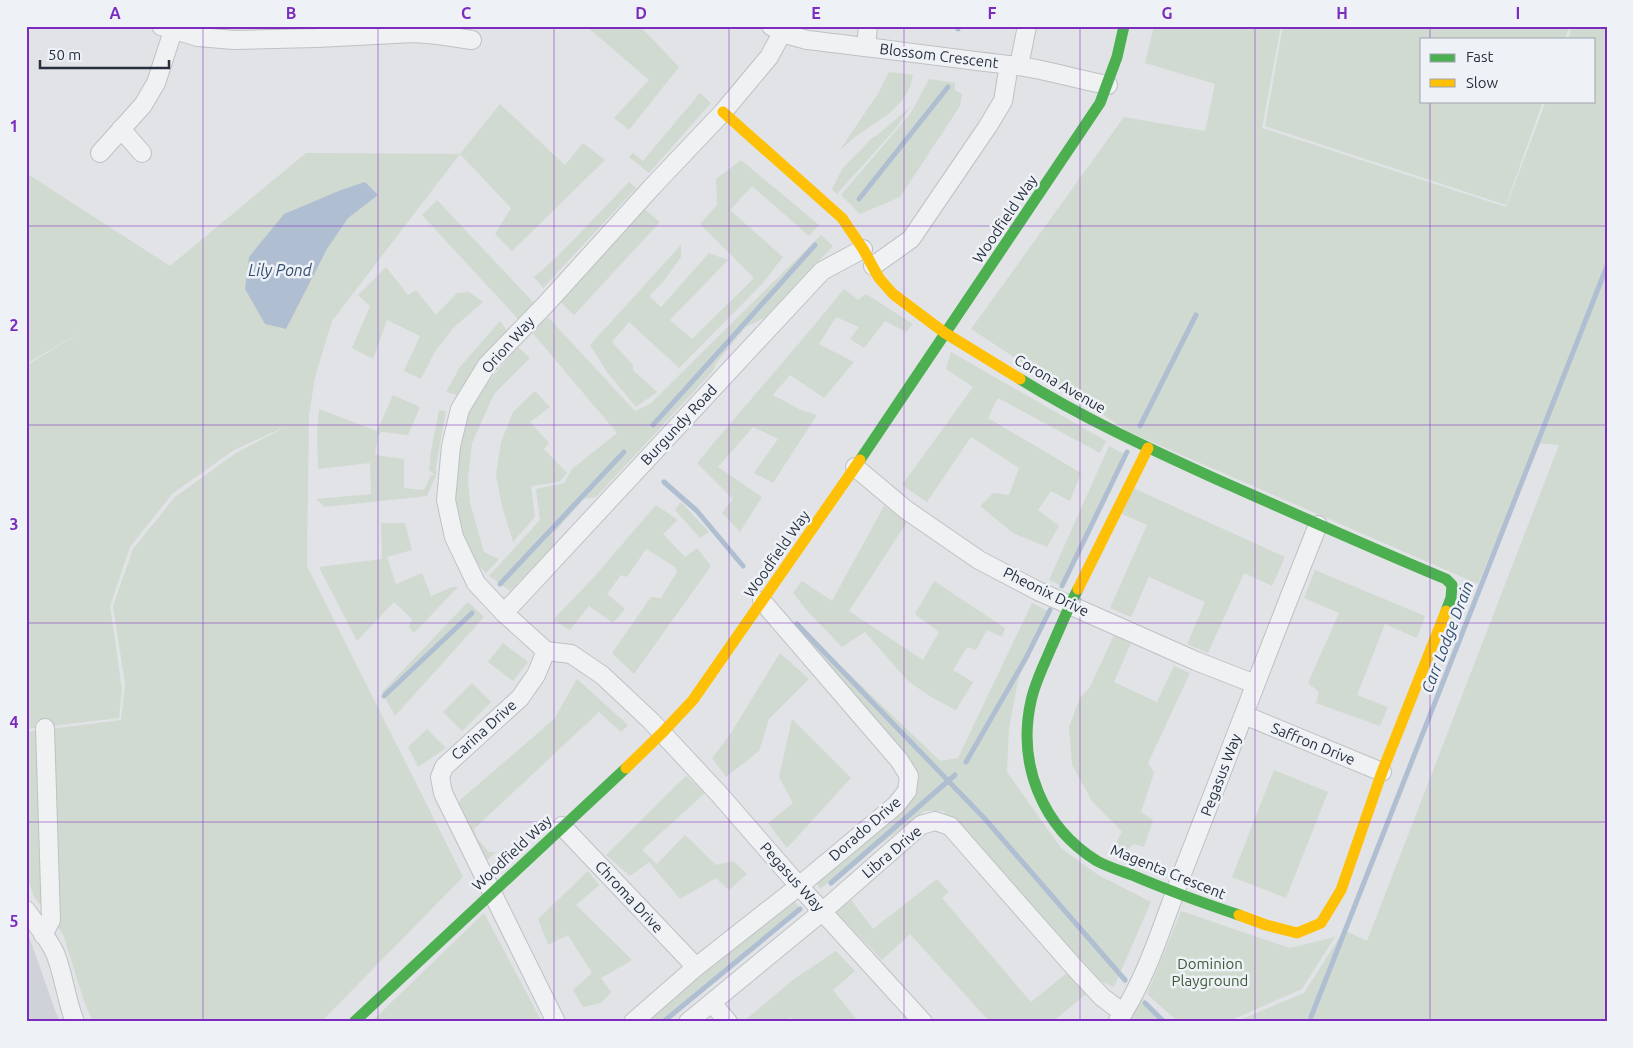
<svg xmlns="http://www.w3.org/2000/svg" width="1633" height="1048" viewBox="0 0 1633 1048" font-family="Ubuntu,sans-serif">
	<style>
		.built { fill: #cfd2d9 }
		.green { fill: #d1dad1 }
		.water { fill: #afbfd1 }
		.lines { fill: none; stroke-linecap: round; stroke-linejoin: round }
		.stream { stroke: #afbfd1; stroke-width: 5 }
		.street-casing { stroke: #bfc1c4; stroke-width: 20 }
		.street { stroke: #f0f1f3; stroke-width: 18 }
		.fast { stroke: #4caf50; stroke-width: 11 }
		.slow { stroke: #ffc107; stroke-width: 11 }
		.grid { fill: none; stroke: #7b2cbf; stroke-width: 1; stroke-opacity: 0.55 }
		.labels { text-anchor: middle; stroke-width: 5; stroke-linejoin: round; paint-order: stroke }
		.street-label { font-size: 15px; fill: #28303f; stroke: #eef1f6 }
		.park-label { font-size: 15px; fill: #3c5a36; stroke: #eef1f6 }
		.water-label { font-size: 16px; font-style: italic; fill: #334e72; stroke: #eef1f6 }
		.neatline { fill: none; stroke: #7b2cbf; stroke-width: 2 }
		.grid-label { font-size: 16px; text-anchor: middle; font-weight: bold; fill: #7b2cbf }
	</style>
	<rect width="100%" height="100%" fill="#e1e3e6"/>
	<polygon class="built" points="26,928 55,1010 60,1022 26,1022"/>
	<g class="green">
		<polygon points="586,26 640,26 679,67 629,130 614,118 649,80"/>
		<polygon points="1154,26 1281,26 1262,128 1506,207 1546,101 1594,101 1594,39 1568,39 1572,26 1607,26 1607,1022 1235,1022 1304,993 1344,930 1367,941 1559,445 1537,443 1478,584 1129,432 971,329 1124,117 1205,131 1215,84 1145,63"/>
		<polygon points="1283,26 1569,26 1565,39 1422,39 1422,101 1543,101 1506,205 1265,126"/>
		<polygon points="889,72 913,75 910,87 903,100 887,115 855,137 840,150 879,92"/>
		<polygon points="929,79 955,83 955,90 962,94 960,106 900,197 860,214 841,195 911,113"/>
		<polygon points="700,93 711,103 649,173 629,157 633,153 643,161"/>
		<polygon points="500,104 565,165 583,143 605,160 512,251 495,234 511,208 460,154 332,321 315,377 309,415 307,566 463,877 321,1022 93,1022 84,1001 63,934 34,897 26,873 26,732 121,720 125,684 113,606 133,549 175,497 236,453 291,424 234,450 172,494 130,547 110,606 122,690 119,718 26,729 26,366 81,332 26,364 26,173 170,266 306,153 460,154"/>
		<polygon points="910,107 897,127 837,194 832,189 842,169 871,139 881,132"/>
		<polygon points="741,160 819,225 809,236 752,186 730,210 783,257 763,283 679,368 629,322 612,342 633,365 633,370 657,392 636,407 607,372 590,345 681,245 681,257 663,282 649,296 661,307 709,253 728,260 670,320 692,339 754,278 700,224 717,205 716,179"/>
		<polygon points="629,182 636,188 543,288 534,277 558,256"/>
		<polygon points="437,200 534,303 518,319 422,215"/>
		<polygon points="643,208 660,222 574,315 559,301"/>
		<polygon points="821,235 833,246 764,318 746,327 717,362 712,372 596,497 584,499 553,534 554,545 510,591 489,576 540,520 536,489 564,483 572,469 617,433 531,331 548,317 635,411 650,404"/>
		<polygon points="386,267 408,295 416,290 436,315 457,293 469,292 483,302 453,328 434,353 421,379 404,371 420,336 387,320 373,359 352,348 370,306 358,295"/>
		<path d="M844,289L858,300L866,294L913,324L906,332L885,321L864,348L850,339L859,327L836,317L819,344L854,362L824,398L790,375L773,395L801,410L817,415L773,483L754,473L778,439L753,427L718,467L762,497L740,532L722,513L733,499L697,463C745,405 796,349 844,289Z"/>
		<polygon points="500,321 507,331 488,350 457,395 446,392 460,367"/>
		<path d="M518,347L530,358L494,394L472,443L468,479L470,503L484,552L499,559L486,573C483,570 479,566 476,562C468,551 458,526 456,513C453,481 457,440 470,411C482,387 500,367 518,347Z"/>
		<polygon points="951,352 1106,441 1100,453 998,398 988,418 1081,473 1070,501 1051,491 1038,510 1059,526 1047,547 1013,533 980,506 993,493 1009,495 1019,468 971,437 927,502 902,485 973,387 946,369"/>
		<polygon points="535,391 550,407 530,422 549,443 544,449 567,473 559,482 531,486 535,517 513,542 502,506 496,475 501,442 513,412"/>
		<polygon points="393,395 420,407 408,435 382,432 378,436 375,455 404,459 404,488 424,490 431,475 435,475 429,470 431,451 439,410 446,411 436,466 436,475 427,496 325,507 316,499 371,494 370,463 318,469 317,432 319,409 377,431"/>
		<polygon points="1109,446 1126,455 1062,586 1049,580"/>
		<polygon points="1131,487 1285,557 1272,586 1244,573 1208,653 1187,644 1205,602 1149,577 1131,617 1110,608 1147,525 1120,513"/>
		<polygon points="681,502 709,532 700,538 675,510"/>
		<polygon points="656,505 678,520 663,534 685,557 697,548 711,566 634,674 612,653 651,597 661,598 677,572 675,567 646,549 627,577 621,575 607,594 625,609 613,623 589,606 570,630 553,620 595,576"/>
		<polygon points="884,506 907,522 849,611 923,660 939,632 915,614 934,581 1005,628 1002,637 987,630 976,650 967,647 953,670 973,682 956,710 931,697 908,681 865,632 842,647 811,615 793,593 802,581 832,601"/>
		<polygon points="381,523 405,523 412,550 387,557 396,584 422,573 431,596 452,587 458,587 414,633 409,627 412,619 394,602 357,641 319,567 382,559"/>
		<polygon points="1315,570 1425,616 1417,638 1385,624 1357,695 1388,707 1380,726 1316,703 1319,692 1308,683 1339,613 1304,598"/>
		<polygon points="468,602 484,617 395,716 382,692"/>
		<polygon points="1032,603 1048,611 1026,658 1018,681 1009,729 1007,772 1061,848 1098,875 1151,902 1114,987 1100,981 943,811 925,811 820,889 815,880 916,777 793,629 794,621 940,761 958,758"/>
		<polygon points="1114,635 1131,643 1114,682 1157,702 1174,666 1190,673 1148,763 1154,773 1141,812 1153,820 1144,847 1134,844 1121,854 1111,852 1122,832 1092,801 1072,765 1069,727 1080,698 1090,687"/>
		<polygon points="503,643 528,662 513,681 488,662"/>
		<polygon points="780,653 809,679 769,719 759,751 726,777 712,758 729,736"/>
		<polygon points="577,679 628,725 621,732 599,712 474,829 477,838 489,852 496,852 484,863 457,807 460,800 554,719"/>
		<polygon points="472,683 491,702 462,731 443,712"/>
		<polygon points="792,719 851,778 787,848 768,823 793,803 779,777"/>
		<polygon points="427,729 446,748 418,767 408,747"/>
		<polygon points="1274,770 1328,792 1286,898 1232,877"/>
		<polygon points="686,776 705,793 642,850 657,864 685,835 716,865 733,861 747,874 729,890 716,878 680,899 649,862 630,876 606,855"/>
		<polygon points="588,871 599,885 576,905 632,960 601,978 611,992 601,1003 583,1007 573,990 592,973 568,935 548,945 538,919"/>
		<polygon points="937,879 949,892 942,898 1031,1002 1067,973 1086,994 1052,1022 990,1022 910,934 882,960 836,912 851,900 873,929"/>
		<polygon points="792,897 800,909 663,1022 644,1022"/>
		<polygon points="1181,911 1290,948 1335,937 1302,989 1227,1022 1178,1022 1147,994"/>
		<polygon points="484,913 542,1022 371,1022"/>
		<polygon points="836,951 855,971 833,990 859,1022 794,1022 790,1017 785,1022 743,1022 794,979"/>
		<polygon points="1137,994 1169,1022 1119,1022"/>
	</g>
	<polygon class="water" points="365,182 378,195 348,218 327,249 286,329 265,324 245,289 249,257 284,214 341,190"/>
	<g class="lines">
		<g class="stream">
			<polyline points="958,29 958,26"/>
			<polyline points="859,199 948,87"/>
			<polyline points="653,425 815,245"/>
			<polyline points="1140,426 1196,315"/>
			<polyline points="664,482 697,511 743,566"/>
			<polyline points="500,584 624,452"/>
			<polyline points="1062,586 1127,452"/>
			<polyline points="797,624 985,819 1125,980"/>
			<polyline points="384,696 472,613"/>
			<polyline points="966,762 1026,658 1050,610"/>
			<polyline points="831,883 955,775"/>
			<polyline points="1145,1003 1164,1022"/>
			<polyline points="1311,1017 1607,266"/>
			<polyline points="663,1022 800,909"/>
		</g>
		<defs>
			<g id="street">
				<polyline points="161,26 198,37 234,40 317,38 414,33 438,35 472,40"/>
				<path d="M771,26L782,33L807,40C878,48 948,58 1018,66C1049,70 1078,80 1108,85"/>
				<polyline points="782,33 769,57 723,112 652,187 547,303 487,365 460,409 451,446 446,500 454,537 476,583 504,613 546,651 571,654 602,675 651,721 719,794 799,886 923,1022"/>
				<polyline points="866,47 868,26"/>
				<polyline points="1019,66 1027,26"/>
				<polyline points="121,129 142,153"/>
				<polyline points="100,153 143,105 156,83 173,31"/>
				<polyline points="873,266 911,239 988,126 1003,101 1009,65"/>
				<polyline points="855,467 905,509 979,560 1038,591 1196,661 1255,684"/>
				<polyline points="504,613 822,271 863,249"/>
				<polyline points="546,651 536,675 520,698 444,767 440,777 443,793 556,1022"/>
				<polyline points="1244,715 1382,772"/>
				<polyline points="562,826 696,967"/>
				<path d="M26,910C36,924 48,938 55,953C64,975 66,1000 75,1022"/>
				<polyline points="43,935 51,920 45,728"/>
				<polyline points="712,1003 728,1022"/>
				<path d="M1118,1021C1150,973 1165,915 1187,861C1231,749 1273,637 1318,525"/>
				<polyline points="633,1022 696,967 799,886 896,805 907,791 909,776 899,760 762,601"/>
				<polyline points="688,1022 823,911 921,825 935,821 950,826 1074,967 1102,997 1123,1013"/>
			</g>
		</defs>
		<use href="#street" class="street-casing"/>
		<use href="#street" class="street"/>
		<g class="fast">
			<path d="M1020,379C1083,418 1150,449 1216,479C1293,513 1369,547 1446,579L1452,585L1451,598L1446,611"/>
			<polyline points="860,460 1100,103 1117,57 1124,26"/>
			<path d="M1078,589C1068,608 1060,628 1051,648C1044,665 1035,682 1031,701C1017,764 1042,827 1097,861C1108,867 1121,871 1132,875C1167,890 1203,903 1239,915"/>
			<polyline points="354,1022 626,768"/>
		</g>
		<g class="slow">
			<polyline points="723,112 842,218 863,249 879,278 893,294 945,333 1020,379"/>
			<polyline points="1078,589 1148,448"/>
			<polyline points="626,768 662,733 693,700 860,460"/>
			<polyline points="1239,915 1266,925 1297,933 1321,923 1341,890 1382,772 1446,611"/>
		</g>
	</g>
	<path class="grid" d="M203,26V1022M378,26V1022M554,26V1022M729,26V1022M904,26V1022M1080,26V1022M1255,26V1022M1430,26V39M1430,101V1022M26,226H1607M26,425H1607M26,623H1607M26,822H1607"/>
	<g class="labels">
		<g class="street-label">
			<text transform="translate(939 56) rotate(7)" y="5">Blossom Crescent</text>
			<text transform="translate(1005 219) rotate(-56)" y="5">Woodfield Way</text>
			<text transform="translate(508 345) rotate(-48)" y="5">Orion Way</text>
			<text transform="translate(1060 384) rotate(30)" y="5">Corona Avenue</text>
			<text transform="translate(679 425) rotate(-47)" y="5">Burgundy Road</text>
			<text transform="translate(777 554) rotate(-55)" y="5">Woodfield Way</text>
			<text transform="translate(1046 592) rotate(26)" y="5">Pheonix Drive</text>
			<text transform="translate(484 730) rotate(-42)" y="5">Carina Drive</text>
			<text transform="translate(1313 744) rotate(22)" y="5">Saffron Drive</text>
			<text transform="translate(1221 775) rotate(-69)" y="5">Pegasus Way</text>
			<text transform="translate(865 829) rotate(-41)" y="5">Dorado Drive</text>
			<text transform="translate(892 852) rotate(-40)" y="5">Libra Drive</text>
			<text transform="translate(512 853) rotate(-43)" y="5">Woodfield Way</text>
			<text transform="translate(1168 872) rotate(22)" y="5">Magenta Crescent</text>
			<text transform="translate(792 877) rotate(48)" y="5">Pegasus Way</text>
			<text transform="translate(629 897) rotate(47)" y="5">Chroma Drive</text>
		</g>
		<g class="park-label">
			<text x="1210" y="969">Dominion<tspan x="1210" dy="17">Playground</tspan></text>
		</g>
		<g class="water-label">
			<text x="280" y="276">Lily Pond</text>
			<text transform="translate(1447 637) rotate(-69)" y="6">Carr Lodge Drain</text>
		</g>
	</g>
	<rect width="1633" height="1048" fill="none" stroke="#eef1f6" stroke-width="55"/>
	<rect x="1420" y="38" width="175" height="65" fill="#eef1f6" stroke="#9fa4ad"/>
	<rect x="1430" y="54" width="25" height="8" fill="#4caf50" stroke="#9fa4ad"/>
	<text x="1466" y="62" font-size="15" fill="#28303f">Fast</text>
	<rect x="1430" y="79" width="25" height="8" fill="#ffc107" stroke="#9fa4ad"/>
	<text x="1466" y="88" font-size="15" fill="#28303f">Slow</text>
	<path d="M40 60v8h129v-8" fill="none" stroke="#28303f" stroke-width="2.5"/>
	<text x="48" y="60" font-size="15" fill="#28303f" stroke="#eef1f6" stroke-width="4" paint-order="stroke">50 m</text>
	<rect x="28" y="28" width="1578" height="992" class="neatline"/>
	<g class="grid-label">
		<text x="115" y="19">A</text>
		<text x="291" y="19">B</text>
		<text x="466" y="19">C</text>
		<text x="641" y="19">D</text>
		<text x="816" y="19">E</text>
		<text x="992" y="19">F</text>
		<text x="1167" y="19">G</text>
		<text x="1342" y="19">H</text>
		<text x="1518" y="19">I</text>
		<text x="14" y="132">1</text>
		<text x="14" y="331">2</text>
		<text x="14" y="530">3</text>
		<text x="14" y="728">4</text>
		<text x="14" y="927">5</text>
	</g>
</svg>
